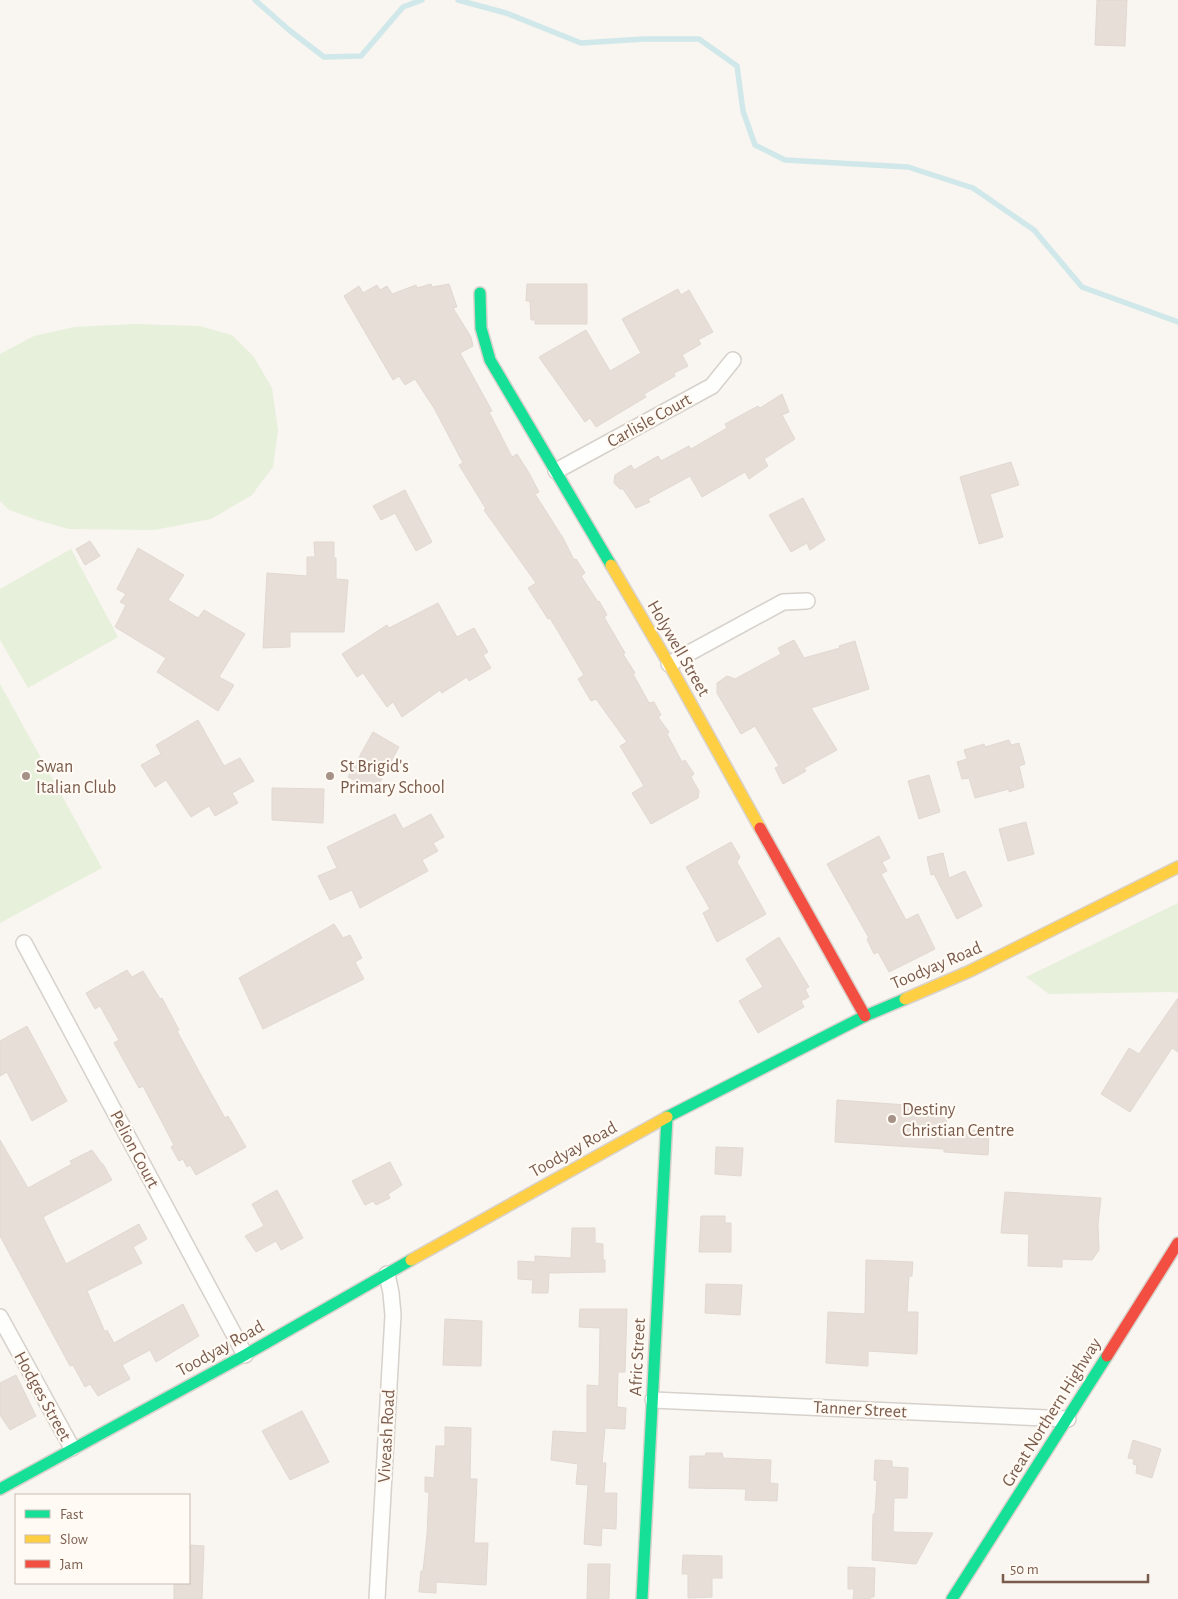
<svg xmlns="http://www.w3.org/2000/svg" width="1178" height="1599" viewBox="0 0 1178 1599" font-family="'Alegreya Sans',sans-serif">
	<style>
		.green { fill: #e7f0db }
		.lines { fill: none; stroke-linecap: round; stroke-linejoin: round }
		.stream { stroke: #d0e8ea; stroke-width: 5.5 }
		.building { fill: #e6ded7; stroke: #e2d8d2 }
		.street-casing { stroke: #d7d1cb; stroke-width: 18 }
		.fast-casing { stroke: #d9d2cb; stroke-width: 14 }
		.slow-casing { stroke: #d9d2cb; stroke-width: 14 }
		.jam-casing { stroke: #d9d2cb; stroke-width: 14 }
		.street { stroke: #fefefd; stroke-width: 15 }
		.fast { stroke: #16e098; stroke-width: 11 }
		.slow { stroke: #ffcf43; stroke-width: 11 }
		.jam { stroke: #f24e42; stroke-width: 11 }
		.poi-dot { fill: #a69286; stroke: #fffaf3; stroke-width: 2 }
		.labels { text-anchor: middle; stroke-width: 4.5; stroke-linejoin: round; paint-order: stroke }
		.street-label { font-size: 18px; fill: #7a5c4d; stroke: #fffaf3 }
		.poi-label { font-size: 18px; fill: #7a5c4d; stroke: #fffaf3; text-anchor: start }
	</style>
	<rect width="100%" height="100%" fill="#f9f5f0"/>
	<g class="green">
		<polygon points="135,324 199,326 232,335 254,357 272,388 278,430 273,467 252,495 211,519 154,530 69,529 37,520 9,510 0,501 0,354 34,336 74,327"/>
		<polygon points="71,549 118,637 28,688 0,640 0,589"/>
		<polygon points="0,684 102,868 0,923"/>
		<polygon points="1178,903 1178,993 1171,992 1049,994 1026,977"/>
	</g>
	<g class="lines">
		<g class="stream">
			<polyline points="255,0 289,30 324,57 361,56 403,7 422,0"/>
			<polyline points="458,0 506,13 581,43 644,39 699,39 737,66 743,111 755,145 785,160 908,167 973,188 1034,230 1082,287 1178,322"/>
		</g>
	</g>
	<g class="building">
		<polygon points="1097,0 1127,0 1125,46 1095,45"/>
		<polygon points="431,284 432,287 449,284 457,307 453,308 471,337 473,346 460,353 492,411 489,412 512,457 517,454 529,473 539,492 535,494 563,538 574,560 576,559 585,573 581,576 598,602 599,601 607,615 604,617 625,653 623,654 635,673 633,674 649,703 654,702 661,715 658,717 669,732 667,734 682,762 685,760 694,774 691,777 699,791 698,798 651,824 632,793 644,786 620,746 627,742 596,699 591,701 578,679 584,675 550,618 548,619 528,588 536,583 484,510 486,509 459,465 463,463 434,408 415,379 405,385 399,376 393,380 344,296 359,286 363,293 377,285 380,290 387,286 392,294 416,285 417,288"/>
		<polygon points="527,284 587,284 587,324 535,324 535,320 531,320 530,301 526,301"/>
		<polygon points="678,289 681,295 689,290 713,332 698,340 701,344 682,355 688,366 674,373 675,376 644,394 646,397 596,427 590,418 585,422 539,357 586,330 610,371 641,353 622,319"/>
		<polygon points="782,394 789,412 782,415 795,439 764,459 768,466 749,479 745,472 702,497 690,476 648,499 650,502 636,508 623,489 620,489 614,483 615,475 631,465 634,470 658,456 661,461 689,446 691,449 727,428 725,424 758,406 760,408"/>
		<polygon points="1011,462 1019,485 990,494 1003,537 979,544 960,477"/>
		<polygon points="405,490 432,542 416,551 395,513 381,520 373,506"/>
		<polygon points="803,498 825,540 810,550 807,543 791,552 769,515"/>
		<polygon points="90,541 100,556 85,565 76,549"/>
		<polygon points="314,542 334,542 334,558 336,558 336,579 348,580 344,632 290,632 290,647 263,648 267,573 307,576 307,557 315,557"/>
		<polygon points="138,548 184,575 168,600 198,618 204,610 245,634 219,677 234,685 218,711 157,672 166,658 115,627 126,605 120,602 126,594 117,589"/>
		<polygon points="438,603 457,637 474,628 488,652 483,655 491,668 469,681 467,677 442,693 440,690 402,717 393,702 387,707 363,673 357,677 342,654 387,625 389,628"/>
		<polygon points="794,640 804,658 840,648 839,646 855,641 869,689 811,708 837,750 804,768 806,771 783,784 775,768 779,766 755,726 741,734 717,693 717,683 727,676 735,679 781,654 778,648"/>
		<polygon points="198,720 224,766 240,758 254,781 232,793 238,803 215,816 209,806 191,817 166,780 155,787 141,765 161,754 156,745"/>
		<polygon points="373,732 399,747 375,791 348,777"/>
		<polygon points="1009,740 1011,745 1019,743 1025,764 1019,766 1024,787 1009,792 1009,789 975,798 969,778 962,779 957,762 967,759 964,750 984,744 985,747"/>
		<polygon points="929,775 940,812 919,819 908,781"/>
		<polygon points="272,788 324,789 323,823 272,820"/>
		<polygon points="395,814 403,829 431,814 444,837 433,843 438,851 422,860 428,871 360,908 352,890 330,900 318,876 337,868 327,847"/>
		<polygon points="1026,822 1034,854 1008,861 999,829"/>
		<polygon points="879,836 890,858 882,862 887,871 881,874 906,920 918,914 935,949 889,972 878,952 874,954 867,939 869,938 827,864"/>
		<polygon points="731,842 740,857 737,862 766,914 717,942 703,913 710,909 686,867"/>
		<polygon points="943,853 949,878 965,871 982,906 957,919 934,874 931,875 927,857"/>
		<polygon points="334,924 343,938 350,935 362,958 355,962 364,979 263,1029 239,978"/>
		<polygon points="779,937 809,987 805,989 809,997 801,1001 804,1007 758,1033 739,1001 763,987 746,959"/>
		<polygon points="127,970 132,977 143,971 160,999 162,998 179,1030 177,1031 202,1077 225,1118 228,1116 246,1147 196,1175 190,1165 187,1167 183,1159 179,1161 171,1147 174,1145 143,1086 139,1088 114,1043 119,1040 100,1006 95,1009 86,993"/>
		<polygon points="1178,998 1178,1052 1172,1048 1130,1112 1101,1094 1129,1048 1139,1054"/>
		<polygon points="27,1026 67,1101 32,1121 7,1072 0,1076 0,1041"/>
		<polygon points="837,1100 948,1108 946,1129 989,1131 988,1155 944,1152 944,1149 835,1142"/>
		<polygon points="0,1140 28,1188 72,1164 70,1161 92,1150 102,1164 103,1164 112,1180 43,1217 66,1264 139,1224 147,1239 133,1247 142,1263 87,1291 105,1332 107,1330 114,1343 183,1304 199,1336 156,1362 150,1350 122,1365 130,1379 98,1396 90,1384 85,1387 73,1365 70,1366 0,1236"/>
		<polygon points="716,1147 743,1148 741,1176 715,1174"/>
		<polygon points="390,1162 402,1185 388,1194 390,1198 376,1205 373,1201 365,1205 352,1181"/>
		<polygon points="277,1190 303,1238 281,1250 276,1241 256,1252 245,1236 264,1226 252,1204"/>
		<polygon points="1005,1192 1101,1198 1098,1224 1099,1250 1092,1260 1062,1259 1062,1267 1028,1266 1029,1234 1001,1233"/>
		<polygon points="701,1216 725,1216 725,1223 731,1223 731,1252 699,1252"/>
		<polygon points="572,1228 595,1228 595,1243 603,1244 603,1260 605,1260 605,1272 549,1273 548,1293 532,1293 533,1280 518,1279 518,1261 535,1262 535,1256 571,1258"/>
		<polygon points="866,1260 913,1262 912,1276 909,1276 907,1312 918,1312 917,1354 868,1351 868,1366 826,1363 828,1312 865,1314"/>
		<polygon points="706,1284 742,1285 740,1315 705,1313"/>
		<polygon points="580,1309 627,1309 625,1372 618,1372 617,1407 626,1408 625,1429 605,1428 602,1463 606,1463 604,1493 617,1493 616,1529 602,1528 601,1546 584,1544 588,1485 576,1484 578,1464 551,1460 553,1431 587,1433 587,1385 599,1386 600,1328 579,1327"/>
		<polygon points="445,1319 482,1321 481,1366 443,1365"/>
		<polygon points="16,1375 36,1416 10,1430 0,1415 0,1383"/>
		<polygon points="302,1411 329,1462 290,1480 262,1431"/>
		<polygon points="445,1427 471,1428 470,1479 477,1479 474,1543 488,1543 486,1585 436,1582 436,1593 419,1592 421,1571 423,1571 427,1534 429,1492 425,1492 425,1477 434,1478 436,1446 445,1446"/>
		<polygon points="1133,1440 1161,1449 1152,1478 1136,1473 1137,1465 1133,1464 1134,1459 1128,1458"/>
		<polygon points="706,1453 722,1453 723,1458 771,1460 770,1483 778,1484 777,1501 745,1500 746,1489 689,1488 690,1456 705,1456"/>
		<polygon points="875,1460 892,1461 892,1467 908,1468 907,1498 894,1498 893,1532 933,1533 916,1564 872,1560 873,1514 875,1514 877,1481 874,1480"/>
		<polygon points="189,1545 204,1546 202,1599 174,1599 174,1583 189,1583"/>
		<polygon points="683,1555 722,1556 722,1578 712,1578 712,1597 688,1598 688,1574 682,1574"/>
		<polygon points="588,1564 610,1564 609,1599 587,1599"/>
		<polygon points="848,1567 875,1568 874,1597 871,1597 870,1599 853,1599 854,1589 848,1589"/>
	</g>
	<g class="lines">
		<defs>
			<g id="street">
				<polyline points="556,471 712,386 733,360"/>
				<polyline points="669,664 783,602 807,601"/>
				<polyline points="24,943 245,1355"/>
				<polyline points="0,1317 72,1448"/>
				<polyline points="653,1400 1068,1419"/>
				<polyline points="377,1599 393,1315 391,1293 387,1274"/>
			</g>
			<g id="fast">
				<polyline points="480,293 481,328 490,360 611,565"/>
				<polyline points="667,1117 865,1016 905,999"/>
				<polyline points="0,1489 245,1355 411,1260"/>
				<polyline points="642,1599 667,1117"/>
				<polyline points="952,1599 1107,1356"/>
			</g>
			<g id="slow">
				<polyline points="611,565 669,664 760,828"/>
				<polyline points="905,999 970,971 1178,867"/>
				<polyline points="411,1260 667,1117"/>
			</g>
			<g id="jam">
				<polyline points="760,828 865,1016"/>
				<polyline points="1107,1356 1178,1243"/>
			</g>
		</defs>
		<use href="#street" class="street-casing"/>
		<use href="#fast" class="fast-casing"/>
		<use href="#slow" class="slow-casing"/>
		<use href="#jam" class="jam-casing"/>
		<use href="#street" class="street"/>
		<use href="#fast" class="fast"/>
		<use href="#slow" class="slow"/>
		<use href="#jam" class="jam"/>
	</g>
	<g class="poi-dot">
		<circle cx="26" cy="776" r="5"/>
		<circle cx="330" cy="776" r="5"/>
		<circle cx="892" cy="1119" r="5"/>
	</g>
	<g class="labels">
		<g class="street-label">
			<text transform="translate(649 420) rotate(-29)" y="6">Carlisle Court</text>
			<text transform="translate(679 648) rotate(60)" y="6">Holywell Street</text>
			<text transform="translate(936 965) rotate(-23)" y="6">Toodyay Road</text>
			<text transform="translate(135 1149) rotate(62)" y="6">Pelion Court</text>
			<text transform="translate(573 1149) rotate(-29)" y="6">Toodyay Road</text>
			<text transform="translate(220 1348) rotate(-29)" y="6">Toodyay Road</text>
			<text transform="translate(637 1357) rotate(-87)" y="6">Afric Street</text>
			<text transform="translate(43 1396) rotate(61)" y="6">Hodges Street</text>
			<text transform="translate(860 1409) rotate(3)" y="6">Tanner Street</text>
			<text transform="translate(1051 1412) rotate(-58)" y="6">Great Northern Highway</text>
			<text transform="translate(386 1436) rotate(-87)" y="6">Viveash Road</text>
		</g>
		<g class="poi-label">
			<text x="36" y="772">Swan<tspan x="36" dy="21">Italian Club</tspan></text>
			<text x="340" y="772">St Brigid's<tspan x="340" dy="21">Primary School</tspan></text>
			<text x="902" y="1115">Destiny<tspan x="902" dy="21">Christian Centre</tspan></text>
		</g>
	</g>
	<rect x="15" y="1494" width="175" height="90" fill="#fffaf3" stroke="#cabbb1"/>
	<rect x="25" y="1510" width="25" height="8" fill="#16e098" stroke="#cabbb1"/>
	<text x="60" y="1519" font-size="15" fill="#7a5c4d">Fast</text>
	<rect x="25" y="1535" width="25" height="8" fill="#ffcf43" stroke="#cabbb1"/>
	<text x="60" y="1544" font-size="15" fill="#7a5c4d">Slow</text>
	<rect x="25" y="1560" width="25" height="8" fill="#f24e42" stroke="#cabbb1"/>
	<text x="60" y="1569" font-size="15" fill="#7a5c4d">Jam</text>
	<path d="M1003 1574v8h145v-8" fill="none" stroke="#7a5c4d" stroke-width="2.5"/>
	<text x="1010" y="1574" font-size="15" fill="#7a5c4d" stroke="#fffaf3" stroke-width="4" paint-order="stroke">50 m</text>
</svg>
